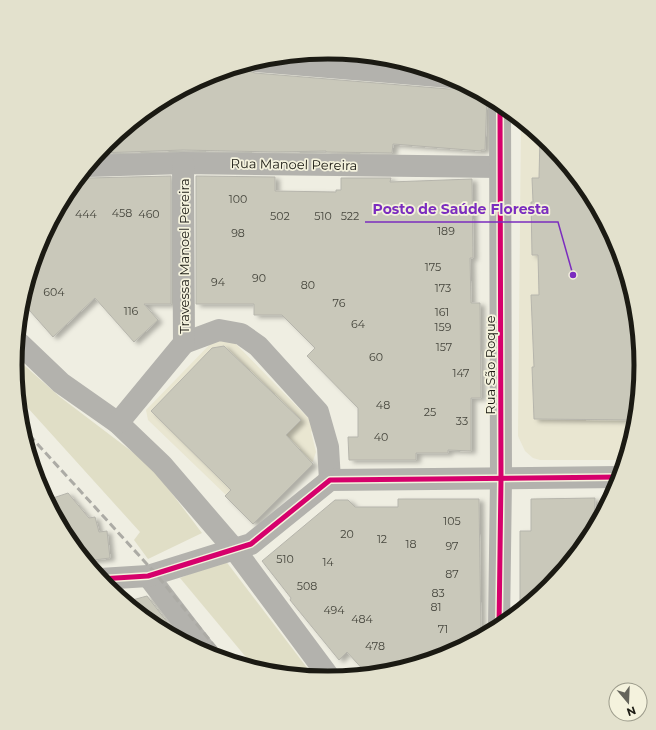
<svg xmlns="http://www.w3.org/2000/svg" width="656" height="730" viewBox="0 0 656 730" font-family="Montserrat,sans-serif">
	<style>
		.built { fill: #e9e6d1 }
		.green { fill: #e0dec6 }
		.building { fill: #c9c8ba; stroke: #b6b5ac; filter: url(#shadow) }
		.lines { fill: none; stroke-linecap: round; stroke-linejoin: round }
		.minor { stroke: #b3b2ad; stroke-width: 22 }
		.rail { stroke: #acaba5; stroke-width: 3; stroke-dasharray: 8 4; stroke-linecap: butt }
		.cycleway-casing { stroke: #f4f2dd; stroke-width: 8 }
		.cycleway { stroke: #d6006c; stroke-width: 5 }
		.labels { text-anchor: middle; stroke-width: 3.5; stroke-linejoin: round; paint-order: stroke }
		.number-label { font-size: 11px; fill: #46463d }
		.street-label { font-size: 13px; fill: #1b1a13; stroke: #f4f2dd }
		.rim { fill: none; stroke: #1b1a13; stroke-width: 5 }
		.leader { fill: none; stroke: #7b2cbf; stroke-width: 1.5 }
		.callout-dot { fill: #7b2cbf; stroke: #f4f2dd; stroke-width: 1.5 }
		.callout-label { font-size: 14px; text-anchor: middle; font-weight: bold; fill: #7b2cbf; stroke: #f4f2dd; stroke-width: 3.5; stroke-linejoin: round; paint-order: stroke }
	</style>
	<defs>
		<filter id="shadow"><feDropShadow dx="4.5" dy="2.5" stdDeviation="2" flood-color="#0004"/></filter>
	</defs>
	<rect width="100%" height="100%" fill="#efeee2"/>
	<g class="built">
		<polygon points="521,120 549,144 588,191 617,245 635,304 641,365 635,426 625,460 540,460 533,458 525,451 518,436"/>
		<polygon points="217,337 224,342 230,338 316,426 311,432 316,452 313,461 253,521 148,420 146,410"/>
	</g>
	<g class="green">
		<polygon points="16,358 60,397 151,466 202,533 148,559 134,540 140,532 18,397 15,365"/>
		<polygon points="225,560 314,677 267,672 255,668 180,578"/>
	</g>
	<g class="building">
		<polygon points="329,52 389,58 396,60 315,53"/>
		<polygon points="244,65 249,71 255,73 449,89 456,88 461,83 487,97 485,150 481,150 481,151 393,144 392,153 326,152 326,151 275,152 183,150 99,153 107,144 154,105 208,76"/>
		<polygon points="540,136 549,144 588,191 617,245 635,304 641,365 636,420 534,419 532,367 534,367 531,295 539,295 538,255 532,255 531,202 533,202 532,178 539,178"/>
		<polygon points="80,176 88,178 171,176 171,304 144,304 158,320 134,342 95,298 53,337 22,302 39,245 68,191"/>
		<polygon points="196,176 275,177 275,191 336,192 336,190 341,190 341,178 391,178 390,182 472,179 473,258 470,258 471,303 480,303 481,398 471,398 471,451 448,450 448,453 416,453 416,460 349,460 348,437 358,437 358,408 307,356 315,348 282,315 254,315 254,304 196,304"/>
		<polygon points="224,346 301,420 286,435 313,464 253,524 225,496 231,490 151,411 212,348"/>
		<polygon points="68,493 89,518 95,517 99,532 107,531 110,558 86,561 68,539 47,500"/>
		<polygon points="595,498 594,529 588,539 549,586 520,610 520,531 531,531 531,499"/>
		<polygon points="398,499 479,499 481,636 447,654 389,672 367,674 347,652 339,660 290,600 291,598 262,561 335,500 348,500 355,507 398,507"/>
		<polygon points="147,596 175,632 180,639 154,625 125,602"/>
	</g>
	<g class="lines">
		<g class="minor">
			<polyline points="256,61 450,77"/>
			<polyline points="88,166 183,163 500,167"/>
			<polyline points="17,341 61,383 118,423 162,465 235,550 330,678"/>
			<polyline points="184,343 219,330 241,334 258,346 318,412 328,447 330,480"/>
			<polyline points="118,423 184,343 183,163"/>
			<polyline points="148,576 208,654"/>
			<polyline points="100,579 148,576 251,544 330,480 619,477"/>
			<polyline points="499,627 501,479 500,104"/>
		</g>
		<polyline class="rail" points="21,426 156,574 225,659"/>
		<defs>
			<g id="cycleway">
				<polyline points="100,579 148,576 251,544 330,480 619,477"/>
				<polyline points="499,627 501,479 500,104"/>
			</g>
		</defs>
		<use href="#cycleway" class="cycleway-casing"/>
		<use href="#cycleway" class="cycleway"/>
	</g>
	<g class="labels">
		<g class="number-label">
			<text x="238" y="203">100</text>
			<text x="122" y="217">458</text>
			<text x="86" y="218">444</text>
			<text x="149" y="218">460</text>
			<text x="280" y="220">502</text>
			<text x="323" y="220">510</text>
			<text x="350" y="220">522</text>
			<text x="446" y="235">189</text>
			<text x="238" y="237">98</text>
			<text x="433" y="271">175</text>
			<text x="259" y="282">90</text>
			<text x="218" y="286">94</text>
			<text x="308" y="289">80</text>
			<text x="443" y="292">173</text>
			<text x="54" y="296">604</text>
			<text x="339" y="307">76</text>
			<text x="131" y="315">116</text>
			<text x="442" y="316">161</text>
			<text x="358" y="328">64</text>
			<text x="443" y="331">159</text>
			<text x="444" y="351">157</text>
			<text x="376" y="361">60</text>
			<text x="461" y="377">147</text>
			<text x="383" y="409">48</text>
			<text x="430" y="416">25</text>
			<text x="462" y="425">33</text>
			<text x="381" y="441">40</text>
			<text x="452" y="525">105</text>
			<text x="347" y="538">20</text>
			<text x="382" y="543">12</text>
			<text x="411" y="548">18</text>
			<text x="452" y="550">97</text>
			<text x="285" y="563">510</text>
			<text x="328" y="566">14</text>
			<text x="452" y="578">87</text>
			<text x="307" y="590">508</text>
			<text x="438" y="597">83</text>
			<text x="436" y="611">81</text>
			<text x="334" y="614">494</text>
			<text x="362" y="623">484</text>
			<text x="443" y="633">71</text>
			<text x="375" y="650">478</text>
		</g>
		<g class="street-label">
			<text transform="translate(294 164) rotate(1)" y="5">Rua Manoel Pereira</text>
			<text transform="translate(184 256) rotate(-90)" y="5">Travessa Manoel Pereira</text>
			<text transform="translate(490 365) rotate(-90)" y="5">Rua São Roque</text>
		</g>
	</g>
	<path d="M0 0H656V730H0ZM22 365a306 306 0 1 1 612 0a306 306 0 1 1-612 0Z" fill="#e3e1cd" fill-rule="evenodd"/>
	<path class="rim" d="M22 365a306 306 0 1 1 612 0a306 306 0 1 1-612 0Z"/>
	<path class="leader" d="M573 275L558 222H365"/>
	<circle class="callout-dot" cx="573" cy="275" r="4"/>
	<g class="callout-label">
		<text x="461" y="214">Posto de Saúde Floresta</text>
	</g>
	<g transform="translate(628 702) rotate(161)"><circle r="19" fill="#f4f2dd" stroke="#9d9c8c"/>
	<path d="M0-3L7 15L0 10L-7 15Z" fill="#65645b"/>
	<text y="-6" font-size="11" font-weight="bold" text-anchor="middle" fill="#1b1a13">N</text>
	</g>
</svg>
